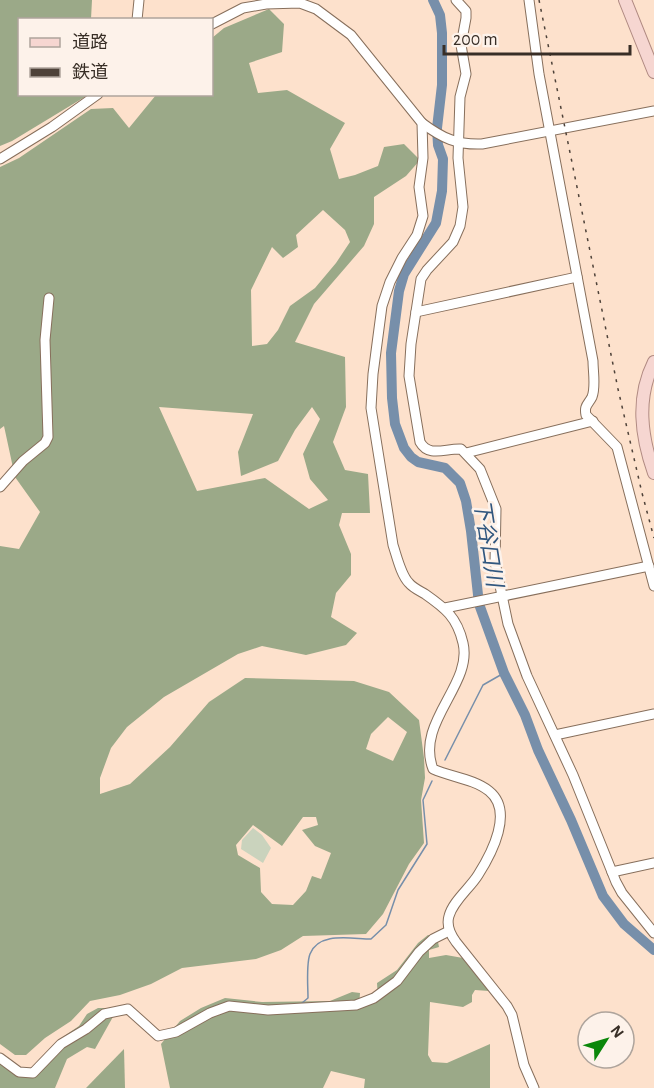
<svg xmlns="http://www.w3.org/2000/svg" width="654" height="1088" viewBox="0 0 654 1088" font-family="'Alegreya Sans','Noto Sans JP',sans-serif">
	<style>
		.green { fill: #cad3bd }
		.forest { fill: #9ba988; fill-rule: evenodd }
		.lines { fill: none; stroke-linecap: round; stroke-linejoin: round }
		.stream { stroke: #778faa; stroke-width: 1.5 }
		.river { stroke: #778faa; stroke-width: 10 }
		.minor-casing { stroke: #876f5c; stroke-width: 11 }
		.major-casing { stroke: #b08a82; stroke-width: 14 }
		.minor { stroke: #fff; stroke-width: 9 }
		.major { stroke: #f6d6d1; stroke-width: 12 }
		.rail { stroke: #4e4239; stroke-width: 1.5; stroke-dasharray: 3 6; stroke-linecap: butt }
		.labels { text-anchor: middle; stroke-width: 5; stroke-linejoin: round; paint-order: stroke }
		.water-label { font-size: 22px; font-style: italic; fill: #31577f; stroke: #fdf2ea }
	</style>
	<rect width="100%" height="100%" fill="#fde1cc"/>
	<polygon class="green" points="253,828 262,835 271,848 263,863 241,849 242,840"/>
	<g class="forest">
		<polygon points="0,0 92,0 91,19 20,20 20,94 88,95 12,141 0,146"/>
		<path d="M269,9L284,24L282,52L249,63L258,93L287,90L345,123L330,149L339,179L355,175L378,166L384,147L404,144L420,160L406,176L374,197V224L364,246L314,304L295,342L345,357L346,407L333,442L345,470L368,474L370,513H342L339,525L351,554V575L336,593L331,617L357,633L346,645L306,655L262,646L238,654L164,697L127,727L111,748L100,778V794L130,784L170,747L209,702L245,678L354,681L389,692L419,720L424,758L425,778L421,800L424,843L409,864L383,914L366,934L303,936L281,950L256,959L182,968L151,984L120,995L90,1001L71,1021L45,1038L26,1055H15L0,1044V546L19,549L40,512L15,477L4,426L0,429V167L19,158L91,109L113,108L129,128L156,95L212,94V38L224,28ZM323,210L345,230L350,242L336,263L315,288L290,306L278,330L267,344L252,346L251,290L272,247L283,258L298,247L296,235ZM159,407L253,414L238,452L241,476L278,461L295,430L312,407L320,419L303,454L310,479L328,500L309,509L265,478L197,491ZM388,717L407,732L393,761L366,749L371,734ZM303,817H316L318,825L302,830L315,846L331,853L321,879L312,876L306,891L293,905L272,904L261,892L260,868L238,855L236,845L253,825L282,846Z"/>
		<polygon points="428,935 437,937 439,947 429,950 429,958 446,955 463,958 489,991 475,990 472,995 472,1002 463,1007 430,1002 428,1055 432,1062 447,1063 490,1044 490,1088 364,1088 365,1079 331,1071 323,1088 170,1088 161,1044 180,1021 201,1008 225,998 262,1002 330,1001 352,992 360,993 359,1007 378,1000 377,983 397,970 418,943"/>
		<polygon points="98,1008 107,1008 114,1015 95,1049 87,1047 67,1059 55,1088 0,1088 0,1054 10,1068 28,1070 37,1063 57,1041 79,1026 87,1014"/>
		<polygon points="124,1049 125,1088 86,1088"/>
	</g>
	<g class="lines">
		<g class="stream">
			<polyline points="445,760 483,685 504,673"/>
			<path d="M302,1003L308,998C308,987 306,964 310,954C319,931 352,939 371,939L386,925L398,890L427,844L423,800L432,781"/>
		</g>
		<polyline class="river" points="433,0 440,15 442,33 442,85 437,128 438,145 443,159 442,191 436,223 404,274 399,291 391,353 392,398 395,424 404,448 411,457 418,462 445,468 460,483 466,501 471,531 479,604 504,673 525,715 538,750 571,820 603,896 624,924 654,950"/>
		<defs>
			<g id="minor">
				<path d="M456,0L466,11V18L461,45L466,74L460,97L458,158L463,207L460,226L453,242L427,270L421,279L411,344L409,376L420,442C429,458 446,448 461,449L480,469L496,509L495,562L508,624L527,676L573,775L616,882L622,893L654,933"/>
				<path d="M529,0L539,74L593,361C593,372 596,387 592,397C588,405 584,405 586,415L617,447L654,586"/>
				<polyline points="137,20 139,0"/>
				<path d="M212,24L243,8L266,4L300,3L316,9L351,35L422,123L423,158L419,187L423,216L417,235L402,258L390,282L382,306L373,374L371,408L393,545C397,557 401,575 409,583C413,588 420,591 425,594C445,608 457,617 463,643C473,685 415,722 433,769C451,777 474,779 489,791C514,811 492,853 478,875C470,888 453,901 449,916C446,926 450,934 456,942L507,1006L512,1015L524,1065L534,1088"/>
				<path d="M422,123C442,138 457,145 482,144L654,111"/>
				<polyline points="0,159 52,127 98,94"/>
				<polyline points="416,312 577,277"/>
				<polyline points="466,453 593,421"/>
				<polyline points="0,487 23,461 45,443 48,437 45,340 49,298"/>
				<polyline points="445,608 649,566"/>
				<polyline points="555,735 654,714"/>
				<polyline points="612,872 654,863"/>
				<polyline points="0,1058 19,1072 33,1073 61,1044 86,1029 104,1014 128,1009 158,1036 176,1032 210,1013 229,1006 268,1010 356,1005 374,998 397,981 419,952 433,939 449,931"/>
			</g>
			<g id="major">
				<polyline points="625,0 654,72"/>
				<path d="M654,362C636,398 641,436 654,473"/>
			</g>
		</defs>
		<use href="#minor" class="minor-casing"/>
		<use href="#major" class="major-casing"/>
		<use href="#minor" class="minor"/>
		<use href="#major" class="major"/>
		<polyline class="rail" points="539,0 618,389 642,493 654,538"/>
	</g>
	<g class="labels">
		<g class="water-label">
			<text transform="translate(489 543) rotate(81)" y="8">下谷口川</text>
		</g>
	</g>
	<rect x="18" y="18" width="195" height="78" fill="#fdf2ea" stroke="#aea49c" stroke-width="1.5"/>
	<rect x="30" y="38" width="30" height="9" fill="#f6d6d1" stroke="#aea49c" stroke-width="1.5"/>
	<text x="72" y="48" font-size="18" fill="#382e26">道路</text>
	<rect x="30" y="68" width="30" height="9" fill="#4e4239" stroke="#aea49c" stroke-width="1.5"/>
	<text x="72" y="78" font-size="18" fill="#382e26">鉄道</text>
	<g transform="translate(606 1040) rotate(53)"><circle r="28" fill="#fdf2ea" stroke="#aea49c" stroke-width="1.5"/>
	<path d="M0-4.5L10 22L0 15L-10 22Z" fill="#0b870a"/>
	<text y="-9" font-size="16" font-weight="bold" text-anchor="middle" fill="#382e26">N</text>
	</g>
	<path d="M444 45v9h186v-9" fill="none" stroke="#382e26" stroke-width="3"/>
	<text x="453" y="45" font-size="18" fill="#382e26" stroke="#fdf2ea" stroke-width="4.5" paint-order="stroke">200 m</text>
</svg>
